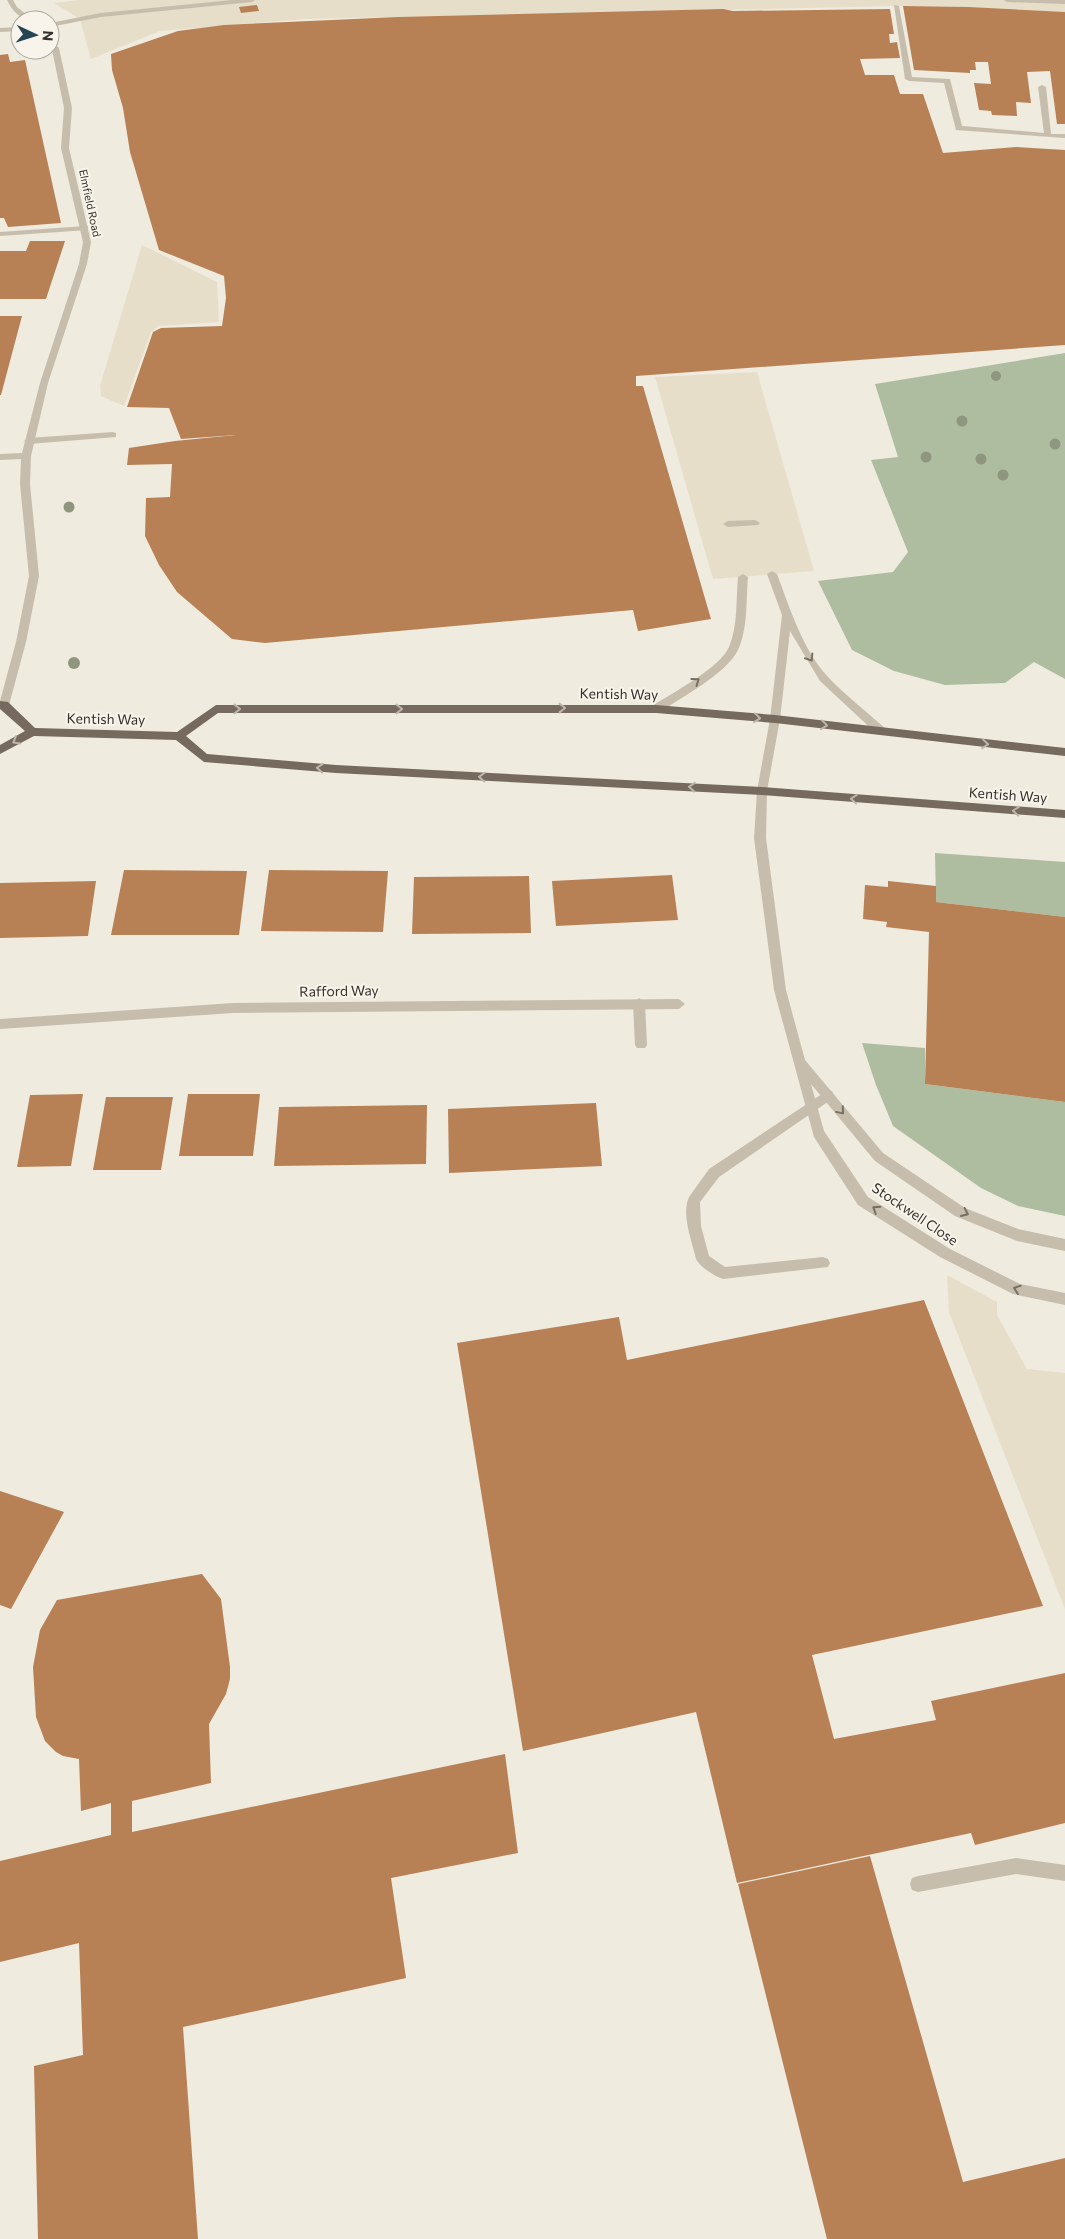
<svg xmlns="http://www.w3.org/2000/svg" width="1065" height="2239" viewBox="0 0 1065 2239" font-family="Commissioner,sans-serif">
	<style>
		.green { fill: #aebda0 }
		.plaza { fill: #e6dec8 }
		.building { fill: #b78055 }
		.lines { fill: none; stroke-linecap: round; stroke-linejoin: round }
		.lane { fill: #c6bdac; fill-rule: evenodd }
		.street { fill: #c6bdac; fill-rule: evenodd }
		.primary { fill: #756a5d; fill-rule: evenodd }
		.tree { fill: #8f967f }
		.oneway { stroke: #766f64 }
		.oneway2 { stroke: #bdb6ab }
		.labels { text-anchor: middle; stroke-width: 4; stroke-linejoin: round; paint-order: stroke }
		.far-street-label { font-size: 11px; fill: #35302a; stroke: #f8f4eb }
		.street-label { font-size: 14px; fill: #35302a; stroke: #f8f4eb }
	</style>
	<rect width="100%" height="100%" fill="#f0ebdf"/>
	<g class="green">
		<polygon points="1065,353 1065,679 1034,662 1005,683 945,685 894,671 852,650 818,581 893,572 908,552 871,460 898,457 875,384"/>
		<polygon points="935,853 1065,862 1065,917 936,902"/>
		<polygon points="862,1043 925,1048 925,1084 1065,1102 1065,1216 1018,1206 981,1188 893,1126 876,1085"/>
	</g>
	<g class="plaza">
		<polygon points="79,0 1065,0 1065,12 969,7 896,6 305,19 160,31 91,59 80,19 54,3"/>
		<polygon points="142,245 217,282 219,322 158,326 151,332 124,406 101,396 100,386"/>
		<polygon points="757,372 814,571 713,579 655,377"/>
		<polygon points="947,1275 997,1302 997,1315 1027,1369 1065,1373 1065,1609 949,1312"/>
	</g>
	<g class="building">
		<polygon points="257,5 259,11 241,13 239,7"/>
		<polygon points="903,6 969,7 1065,12 1065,124 1057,124 1050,71 1027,72 1031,103 1016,102 1017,116 992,115 991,111 979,110 974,83 991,84 988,62 975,62 976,70 970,70 970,73 914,70"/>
		<polygon points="723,9 733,11 890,9 894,34 889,34 890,43 897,42 900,58 860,59 865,75 894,75 900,94 923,94 943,153 1016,147 1065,150 1065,345 636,376 636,386 643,386 711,619 638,631 633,610 265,643 232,639 177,592 159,565 145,536 146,498 170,497 172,464 127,465 129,448 175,441 236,435 181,439 169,408 127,407 153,332 161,328 222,326 226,298 224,276 159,250 130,152 123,108 112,70 111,54 178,31 224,25 398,17"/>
		<polygon points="8,54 10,62 25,60 61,223 8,227 4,218 0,218 0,55"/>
		<polygon points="30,241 65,241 46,299 0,299 0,251 26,251"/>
		<polygon points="0,316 22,316 1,395 0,395"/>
		<polygon points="124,870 247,871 239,935 111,935"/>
		<polygon points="269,870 388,871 383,932 261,931"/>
		<polygon points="672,875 678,920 556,926 552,881"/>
		<polygon points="529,876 531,933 412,934 414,877"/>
		<polygon points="96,881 88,936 0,938 0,883"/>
		<polygon points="888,881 936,886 936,902 1065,917 1065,1102 925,1084 929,932 886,927 887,922 863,919 865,885 888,887"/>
		<polygon points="83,1094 71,1166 17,1167 30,1095"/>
		<polygon points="188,1094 260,1094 253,1156 179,1156"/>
		<polygon points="106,1097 173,1097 161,1170 93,1170"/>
		<polygon points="596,1103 602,1166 449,1173 448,1109"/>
		<polygon points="427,1105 426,1164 274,1166 279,1107"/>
		<polygon points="924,1300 1043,1606 812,1655 834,1739 936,1720 931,1701 1065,1673 1065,1823 975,1845 971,1833 737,1883 696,1712 523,1751 457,1343 619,1317 627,1360"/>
		<polygon points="0,1491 64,1512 11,1609 0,1605"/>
		<polygon points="202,1574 221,1599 230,1667 230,1679 226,1694 209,1724 211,1783 132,1801 132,1832 505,1754 518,1853 391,1878 406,1978 183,2027 198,2239 38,2239 34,2066 83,2055 79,1943 0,1962 0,1861 111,1835 111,1803 81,1811 79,1759 63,1756 56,1752 45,1741 36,1717 33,1667 40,1630 57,1600"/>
		<polygon points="870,1856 963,2182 1065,2158 1065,2239 827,2239 738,1884"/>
	</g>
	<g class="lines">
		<g class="lane">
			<polygon points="232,0 255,0 252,2 101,17 50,27 50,23 101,13"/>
			<polygon points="894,5 899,6 912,77 950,79 962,126 1044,133 1038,87 1042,85 1046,87 1051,134 1065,134 1065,138 956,130 944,83 909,81 905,79"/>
			<polygon points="85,226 88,226 88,230 0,236 0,232"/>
			<polygon points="113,432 116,433 116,437 29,444 24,441 29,438"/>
			<polygon points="755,520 760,523 758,525 728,527 723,524 728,521"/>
			<path d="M772,571L777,574C790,609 803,650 828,677C846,696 867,712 886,729V735H878L820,681L790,631L780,719L779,722H771L770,719L782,615L767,574Z"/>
			<path d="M743,574L748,577C746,600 748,629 738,650C726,674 682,697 660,712H652V706C671,694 721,667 729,647C738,626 736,599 738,577Z"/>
			<polygon points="639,998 645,1003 647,1045 645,1048 637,1048 635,1045 633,1003"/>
			<path d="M828,1090L832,1091L834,1095L832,1099L719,1177L700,1202L701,1226L709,1256L725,1267L823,1257L828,1259L830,1263L828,1267L723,1279C714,1276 700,1267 696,1259C692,1241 681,1215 689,1197L709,1169Z"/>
			<polygon points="1016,1858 1065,1865 1065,1881 1016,1874 918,1892 912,1890 910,1884 912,1878 918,1876"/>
		</g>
		<g class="street">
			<path d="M7,0H13L17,7L33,20C21,20 12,11 7,0Z"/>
			<polygon points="1004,0 1065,0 1065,4 1007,2"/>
			<polygon points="20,27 20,31 0,32 0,28"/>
			<polygon points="50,40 59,48 72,108 69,148 91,242 87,264 48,383 31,456 30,484 39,576 26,642 9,705 4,709 0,707 0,701 16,642 29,576 20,484 21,459 0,460 0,454 22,453 40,383 79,264 83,242 61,148 64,108"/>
			<polygon points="775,715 780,719 767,791 766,838 786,990 805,1060 883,1153 965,1208 1018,1229 1065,1239 1065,1251 1017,1241 955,1216 875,1161 811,1084 824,1131 868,1197 950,1249 1020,1284 1065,1293 1065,1305 1013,1294 940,1257 858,1205 814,1137 774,990 754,838 757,791 770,719"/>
			<polygon points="679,999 685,1004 679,1009 233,1013 0,1029 0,1019 233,1003"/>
		</g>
		<polygon class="primary" points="0,701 8,702 35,728 177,732 216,705 656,705 775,715 1065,748 1065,756 775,723 656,713 218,713 186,736 207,754 336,765 762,787 1065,810 1065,818 762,795 336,773 204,762 176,740 34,736 0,754 0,745 25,731 0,709"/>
	</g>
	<g class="tree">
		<circle cx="996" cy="376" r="5"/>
		<circle cx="962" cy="421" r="5.5"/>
		<circle cx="1055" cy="444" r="5.5"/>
		<circle cx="926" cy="457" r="5.5"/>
		<circle cx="981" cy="459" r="5.5"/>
		<circle cx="1003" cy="475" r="5.5"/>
		<circle cx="69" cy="507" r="5.5"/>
		<circle cx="74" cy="663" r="6"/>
	</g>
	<defs><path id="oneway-chevron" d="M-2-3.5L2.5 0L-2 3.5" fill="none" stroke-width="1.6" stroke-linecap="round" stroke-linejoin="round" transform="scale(1.25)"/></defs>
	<g class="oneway">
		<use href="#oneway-chevron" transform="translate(810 658) rotate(57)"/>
		<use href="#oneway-chevron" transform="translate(696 681) rotate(-36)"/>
		<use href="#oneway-chevron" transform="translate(841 1111) rotate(50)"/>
		<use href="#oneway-chevron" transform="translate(876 1209) rotate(-147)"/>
		<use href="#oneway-chevron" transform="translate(965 1213) rotate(25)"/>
		<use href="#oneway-chevron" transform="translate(1017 1289) rotate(-161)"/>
	</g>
	<g class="oneway2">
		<use href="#oneway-chevron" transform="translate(562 708)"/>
		<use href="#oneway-chevron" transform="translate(237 709)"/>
		<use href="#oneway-chevron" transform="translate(399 709)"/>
		<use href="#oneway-chevron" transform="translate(757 718) rotate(6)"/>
		<use href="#oneway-chevron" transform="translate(824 725) rotate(7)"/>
		<use href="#oneway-chevron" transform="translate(16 741) rotate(150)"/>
		<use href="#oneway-chevron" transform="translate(985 744) rotate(6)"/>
		<use href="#oneway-chevron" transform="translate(320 768) rotate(-175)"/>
		<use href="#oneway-chevron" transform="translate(482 777) rotate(-177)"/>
		<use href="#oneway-chevron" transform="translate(692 787) rotate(-176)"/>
		<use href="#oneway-chevron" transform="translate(854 799) rotate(-175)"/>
		<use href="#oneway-chevron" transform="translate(1016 811) rotate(-176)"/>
	</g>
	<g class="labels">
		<g class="far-street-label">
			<text transform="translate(90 203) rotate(78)" y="4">Elmfield Road</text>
		</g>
		<g class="street-label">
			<text transform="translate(619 694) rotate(1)" y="5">Kentish Way</text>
			<text transform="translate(106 719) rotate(1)" y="5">Kentish Way</text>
			<text transform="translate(1008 795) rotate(4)" y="5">Kentish Way</text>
			<text transform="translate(339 991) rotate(-1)" y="5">Rafford Way</text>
			<text transform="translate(915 1214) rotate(34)" y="5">Stockwell Close</text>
		</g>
	</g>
	<g transform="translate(35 35) rotate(94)"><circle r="24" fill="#f8f4eb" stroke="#aaa69e"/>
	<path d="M0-4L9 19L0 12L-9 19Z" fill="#244652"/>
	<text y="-8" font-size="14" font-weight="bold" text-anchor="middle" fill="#35302a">N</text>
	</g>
</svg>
